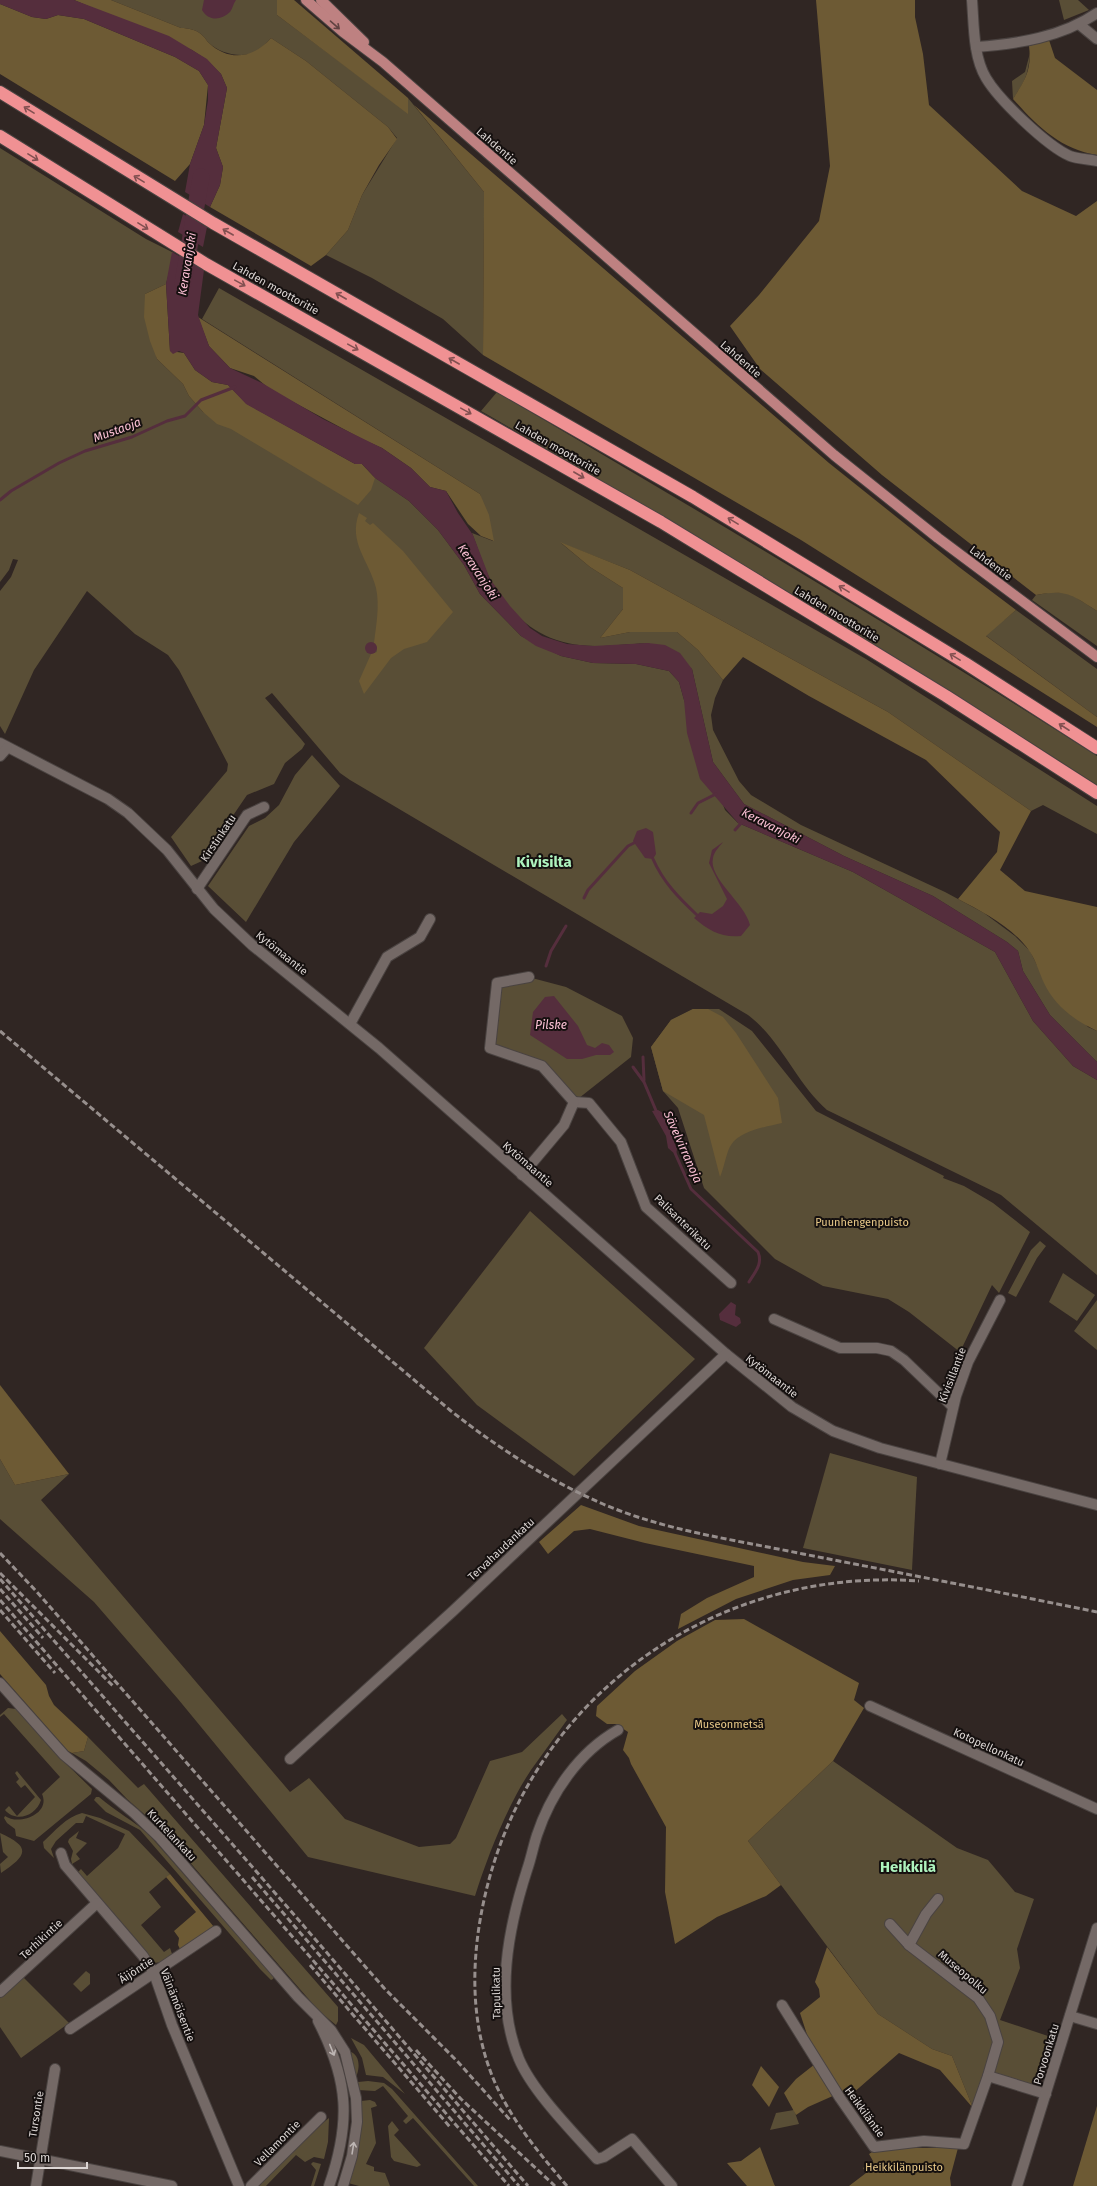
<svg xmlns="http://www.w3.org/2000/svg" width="1097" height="2186" viewBox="0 0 1097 2186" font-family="'Fira Sans',sans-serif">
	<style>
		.green { fill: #594e36 }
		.forest { fill: #6d5a34 }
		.water { fill: #552e3d }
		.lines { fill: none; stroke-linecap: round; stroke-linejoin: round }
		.stream { stroke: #552e3d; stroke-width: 3 }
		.river { stroke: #552e3d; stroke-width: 17 }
		.minor-casing { stroke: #4a4341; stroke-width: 12 }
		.major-casing { stroke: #4a4341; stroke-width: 12 }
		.highway-casing { stroke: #4a4341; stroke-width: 14 }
		.minor { stroke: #746966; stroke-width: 10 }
		.major { stroke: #be8181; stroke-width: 10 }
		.highway { stroke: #f09193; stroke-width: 12 }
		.rail { stroke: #978f8d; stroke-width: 3; stroke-dasharray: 6 3; stroke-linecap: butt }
		.oneway { stroke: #614342 }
		.oneway2 { stroke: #825051 }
		.oneway3 { stroke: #bdb5b3 }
		.labels { text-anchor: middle; stroke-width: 4; stroke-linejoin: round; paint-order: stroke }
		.street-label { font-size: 11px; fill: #dcd6d4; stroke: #15100f }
		.park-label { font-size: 11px; fill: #eaca89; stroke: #15100f }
		.water-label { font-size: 12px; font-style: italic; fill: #fcc1d5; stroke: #15100f }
		.district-label { font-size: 15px; font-weight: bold; fill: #aef3be; stroke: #15100f }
	</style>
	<rect width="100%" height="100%" fill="#302623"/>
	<g class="green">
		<path d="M111,0H277V15L408,113V98L484,192L1004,620L1016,610L1097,669V717L955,613L484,216L483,355L443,319L372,278L326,255L348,230L362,195L397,138L388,127L306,61L271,38C266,43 262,49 255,52C242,59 219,53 209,43C206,41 206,38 203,36C198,30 188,28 181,28Z"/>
		<polygon points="1059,0 1078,0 1089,10 1064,20"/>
		<path d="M1030,53C1028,76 1025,81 1013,99L1012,81L1025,72Z"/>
		<path d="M0,148L146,239L174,253L166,284L145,294L157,359L183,384L189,396L203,412L355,464L409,501L438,530L464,565L480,594L521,636L561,656L593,663L636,664L669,671L679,682L684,700L725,810L738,823L853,872L995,952L1033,1021L1073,1066L1097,1080V1275L1001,1195L827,1110C796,1083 781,1040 748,1015L350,780L340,773L272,693L265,698L301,739L305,744L302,749L285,763L274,784L247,795L202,861L191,866L171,837L227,771L228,764L179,670L168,655L135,634L87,591L34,670L5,734L0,726V591L11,577L18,560L13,559L9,570L0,582Z"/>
		<path d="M219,288L866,659L1097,806V834L1043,805L1031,811L888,712L630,570L561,543L590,567L623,588V609L600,638L630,632H677L698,650L723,680L715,698L711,715L713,730L739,781L751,795L801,825L945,892L984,913L1015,936L1030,951L1037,965L1088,1027L1097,1031V1062L1050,1015L1023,971L1018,951L1007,942L933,896L844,856L744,804L713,762L692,669C678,661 664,650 650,644C644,642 605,647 595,646C546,646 513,621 490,579C483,565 478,548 472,533L493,541L480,494L202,319Z"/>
		<path d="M497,392C698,511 900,630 1097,756V785C895,655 690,531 481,411Z"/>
		<polygon points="1053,592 1069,593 1097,611 1097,646 1032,600 1036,595"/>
		<polygon points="312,755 340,786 294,842 246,922 208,886 249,826 265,818 279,805 295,775"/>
		<polygon points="532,978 566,987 622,1016 633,1038 631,1057 574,1102 542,1066 490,1048 497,983"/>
		<polygon points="693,1009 719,1009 752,1031 816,1111 944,1176 943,1178 964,1186 993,1203 1030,1232 999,1293 992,1285 960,1352 909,1312 888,1299 823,1286 775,1259 704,1188 678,1108 663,1091 651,1047 671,1020"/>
		<polygon points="530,1211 695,1359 574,1476 477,1405 424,1348"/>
		<polygon points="1040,1241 1046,1246 1037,1258 1016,1297 1008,1293 1031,1250"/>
		<polygon points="1063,1273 1095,1295 1077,1321 1049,1302"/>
		<polygon points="1097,1300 1097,1350 1074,1331"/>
		<polygon points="830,1453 917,1477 912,1570 803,1548"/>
		<path d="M0,1459L15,1485L69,1474L41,1500L290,1792L309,1778L345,1819L419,1847L450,1844L456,1838L490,1761L522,1752L562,1714L567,1720C555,1737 543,1753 531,1770C507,1806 488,1855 475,1896L308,1857L178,1699L94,1602L0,1519Z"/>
		<path d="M8,1708L16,1709L53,1751L92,1789L91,1794L34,1841L16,1836L15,1829L7,1823L4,1818L5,1816C19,1826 51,1814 42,1794L60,1777L4,1714L0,1717V1715Z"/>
		<polygon points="88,1737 138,1788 144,1784 338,2007 338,2021 336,2025 319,2011 160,1828 127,1799 109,1780 86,1761 72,1753 84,1751"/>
		<polygon points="833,1761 957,1848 988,1860 1015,1892 1034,1899 1017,1949 1020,1968 1000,2020 1054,2038 1040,2079 1030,2085 987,2071 973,2108 952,2056 932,2049 878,2014 748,1841"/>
		<path d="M17,1771L41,1800C36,1816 16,1823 5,1810L9,1806L17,1816L35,1797L25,1785L21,1788L16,1782L19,1779L15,1773Z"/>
		<path d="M96,1797H99C116,1812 135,1821 151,1837L274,1977L273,1979L271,1980L260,1969L140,1830L106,1812L94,1800Z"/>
		<path d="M82,1813L100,1818L129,1831L170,1874L149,1892L161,1907L141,1925L164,1952L170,1948L172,1954L162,1962L154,1963L137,1940L78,1872L81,1869L87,1876L118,1848L125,1834L86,1816L83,1823H76L56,1841L51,1849L54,1858L44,1848L43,1842C55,1831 66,1817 82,1813Z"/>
		<polygon points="79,1831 76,1838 87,1843 76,1854 80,1859 72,1864 71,1859 73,1851 68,1842 69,1839"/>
		<path d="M0,1833C31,1847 28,1855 1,1873L0,1864L8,1857L3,1852Z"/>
		<polygon points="86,1971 90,1974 90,1984 81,1992 73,1984"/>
		<polygon points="22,1976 69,2023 21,2058 0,2027 0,1998"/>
		<polygon points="351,2038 364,2045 405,2094 383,2077 366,2075 362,2058"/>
		<path d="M351,2052C360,2056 360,2068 356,2077Z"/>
		<polygon points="368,2081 384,2083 392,2089 478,2186 474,2186 413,2118 406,2124 403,2121 408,2116 383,2086 375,2091 358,2090 358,2082"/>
		<polygon points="370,2100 375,2102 377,2106 371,2108 376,2143 366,2164 374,2167 374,2171 385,2173 390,2186 359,2186 348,2183 360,2125 361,2101"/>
		<polygon points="794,2110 799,2124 770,2130 776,2113"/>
		<polygon points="329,2118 328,2142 324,2159 314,2157 305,2162 296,2155 266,2186 258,2186 311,2133"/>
		<polygon points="392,2121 399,2130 394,2135 421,2165 417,2167 394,2161 391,2157 388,2126"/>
		<polygon points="313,2162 321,2164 314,2186 311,2186 316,2170 311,2164"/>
	</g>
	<g class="forest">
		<path d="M74,0H111L181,28C188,28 198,30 203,36C206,38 206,41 209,43C229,62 254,58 271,38L306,61L388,127L397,139L379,165L362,195L348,230L326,255L311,266L210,207L220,185L223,167L216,148L227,88L221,74L207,60L192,50Z"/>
		<polygon points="277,0 294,0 408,98 408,114 277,15"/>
		<path d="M816,0H915V17L923,54L929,105L1022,191L1076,216L1097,201V611C1072,595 1067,589 1036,595L882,475L760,369L730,326L759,295L819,221L830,166Z"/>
		<polygon points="0,4 32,17 46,19 58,15 84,19 175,57 199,71 208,85 204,125 190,164 175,181 0,74"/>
		<path d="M1049,40L1055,58L1097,90V155C1061,150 1036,125 1013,99C1025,80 1032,70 1029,46Z"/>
		<polygon points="414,105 829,463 959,567 1016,610 986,636 1097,717 1097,727 801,540 483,355 484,192"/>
		<polygon points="166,284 170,351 184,353 195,370 212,382 228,385 247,404 355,464 362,464 375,478 371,490 358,505 231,429 217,424 203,412 189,396 183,384 157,359 150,341 144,317 145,294"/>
		<polygon points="198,317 480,494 489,515 494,541 481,536 468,524 446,491 430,487 411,468 382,448 364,440 271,390 254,376 230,368 209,346"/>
		<path d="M359,513L367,518L365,521L370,525L373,523L403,551L453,612L427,642L404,649L391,658L364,694L359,681L371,654L377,652V647L374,643C376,626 380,606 376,588C369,560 348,543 359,513Z"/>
		<path d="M560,542L630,570L888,712L1031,811L1000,870L1025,891L1097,907V1031C1074,1020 1055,1006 1044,983C1039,972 1036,961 1030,952C1014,928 983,912 958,899L997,852L1000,832L926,760L809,696L743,657L723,680L698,650L677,632H630L600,638L623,609V588L590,567Z"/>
		<path d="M693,1009H708L723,1017L736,1033L778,1098L782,1123C766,1127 741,1130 731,1145C727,1150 724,1168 720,1177L704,1115L663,1091L651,1047L671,1020Z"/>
		<polygon points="0,1385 69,1474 15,1485 0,1459"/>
		<polygon points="581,1505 639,1526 803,1562 835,1566 830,1575 793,1580 736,1599 678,1629 681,1614 707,1598 754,1577 754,1566 645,1543 590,1529 574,1531 548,1554 539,1542"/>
		<polygon points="744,1619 859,1683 854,1700 864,1708 833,1761 748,1841 781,1885 766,1896 717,1917 675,1944 665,1892 666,1827 631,1764 629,1758 623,1750 628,1732 616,1724 607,1724 596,1716 597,1706 635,1671 677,1641 715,1620"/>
		<polygon points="0,1631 46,1685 49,1696 54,1705 88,1737 84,1751 72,1753 68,1751 0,1674"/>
		<polygon points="170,1874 214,1927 180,1949 178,1945 179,1938 174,1931 196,1912 166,1877"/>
		<polygon points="827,1947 878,2014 932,2049 952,2056 973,2108 940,2070 899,2053 852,2094 841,2093 812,2050 800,2013 820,1997 819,1989 815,1982"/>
		<polygon points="815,2064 835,2095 808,2107 796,2115 784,2093 796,2079"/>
		<polygon points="761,2066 779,2087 769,2107 752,2085"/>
		<polygon points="1097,2106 1097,2186 1073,2186"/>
		<polygon points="760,2147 774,2184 775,2186 747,2186 727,2163 741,2161"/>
		<polygon points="878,2148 958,2148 950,2178 951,2186 849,2186 866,2173 863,2168 873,2161 869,2154"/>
	</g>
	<g class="water">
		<polygon points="0,0 74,0 169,36 207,59 221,74 227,88 216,148 223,167 220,185 210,207 185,192 190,164 204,125 208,100 208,85 199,71 175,57 84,19 58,15 46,19 32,17 0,4"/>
		<path d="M204,0H236C233,4 233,8 230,12C221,21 208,21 202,10Z"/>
		<polygon points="183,214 207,227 203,247 178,232"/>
		<polygon points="172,252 204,270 198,315 209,346 230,368 262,383 323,419 382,448 411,468 430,487 446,491 458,513 473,535 490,579 510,606 530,628 542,636 567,644 593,646 648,643 665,645 680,653 692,669 713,762 744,804 844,856 933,896 1007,942 1018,951 1023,971 1050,1015 1097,1062 1097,1080 1073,1066 1033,1021 995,952 853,872 738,823 700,779 687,733 684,700 679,682 669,671 636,664 593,663 561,656 536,646 521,636 480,594 464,565 438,530 409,501 375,478 362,464 355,464 246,404 228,385 212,382 195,370 184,353 179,351 173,354 170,351 166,284"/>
		<circle cx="371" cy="648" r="6"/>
		<polygon points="646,828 653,832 656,854 653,859 645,858 633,841 637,831"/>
		<path d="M723,842C719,847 714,852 713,858C708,878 745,903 750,925L741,936C722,938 709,931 694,918L700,912L712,914L723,906L727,899L709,863L712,850Z"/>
		<polygon points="554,996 578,1026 587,1045 595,1048 602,1043 609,1045 614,1052 610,1055 596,1055 582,1059 567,1059 530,1035 533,1012 545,997"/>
		<path d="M658,1110C672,1119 676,1120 672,1137L677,1149L676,1155L668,1148L666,1136L652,1111Z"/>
		<polygon points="731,1302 736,1305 735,1315 740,1318 741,1323 736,1327 720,1320 719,1314"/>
	</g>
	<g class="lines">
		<g class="stream">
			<polyline points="0,500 11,491 59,463 85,451 132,437 167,421 185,416 201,400 235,387"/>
			<polyline points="691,813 698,803 716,794"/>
			<polyline points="735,830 743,821"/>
			<path d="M653,859C663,882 679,898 697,915"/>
			<polyline points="584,898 588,890 628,846 634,843"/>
			<polyline points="546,966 551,951 566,926"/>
			<polyline points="643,1057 644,1080"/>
			<polyline points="633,1067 644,1082 657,1113"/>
			<path d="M675,1153L691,1189L758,1252C763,1264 755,1272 749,1282"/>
		</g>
		<polyline class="river" points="183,283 201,177"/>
		<defs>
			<g id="minor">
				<path d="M972,0C974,25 973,56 986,78C999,100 1047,146 1070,156C1078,159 1088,159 1097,161"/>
				<polyline points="1080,25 1097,39"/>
				<path d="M976,47C1018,44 1062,37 1097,13"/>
				<polyline points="0,743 108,799 128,813 167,850 214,909 252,945 379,1048 726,1354 792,1407 833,1431 880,1448 1097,1505"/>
				<polyline points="0,756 7,748"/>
				<polyline points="197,889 247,815 264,807"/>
				<polyline points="350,1024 387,957 420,937 430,919"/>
				<polyline points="574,1102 589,1103 621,1142 646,1207 731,1283"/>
				<polyline points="522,1175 564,1125 574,1102 542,1066 490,1048 497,983 529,977"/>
				<polyline points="774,1319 840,1348 877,1348 891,1351 904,1360 952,1406"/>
				<polyline points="940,1464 956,1396 968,1362 1000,1300"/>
				<polyline points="0,1683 64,1755 134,1813 160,1838 298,1997 331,2030 345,2052 356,2098 357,2122 352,2156 343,2186"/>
				<polyline points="870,1706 1097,1809"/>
				<path d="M618,1730C579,1752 551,1793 537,1835C533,1847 531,1859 527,1870C508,1929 494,1999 519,2059C533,2092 573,2132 597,2159L604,2157L632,2139L672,2186"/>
				<polyline points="290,1759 453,1611 726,1354"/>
				<polyline points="61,1853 65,1865 143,1956 154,1973 172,2025 239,2186"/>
				<polyline points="938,1899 926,1914 909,1945 978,1998 990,2016 998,2042 988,2076"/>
				<polyline points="890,1924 909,1945"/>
				<polyline points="0,1992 97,1903"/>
				<polyline points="782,2005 840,2098 874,2147 924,2141 964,2144 988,2076 1046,2094"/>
				<polyline points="1070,2016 1097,2024"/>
				<path d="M318,2021C349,2081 351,2122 329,2186"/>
				<polyline points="70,2029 216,1931"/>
				<polyline points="0,2151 172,2186"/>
				<polyline points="36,2186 55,2069"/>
				<polyline points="251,2186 321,2117"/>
				<polyline points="1017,2186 1097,1928"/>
			</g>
			<g id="major">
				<polyline points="306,0 343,32 383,62 834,455 938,538 1097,657"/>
				<polyline points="321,0 364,42"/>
			</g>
			<g id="highway">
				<polyline points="0,92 213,223 693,497 965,663 1097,748"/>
				<polyline points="0,136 206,264 661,522 946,696 1097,793"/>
			</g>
		</defs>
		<use href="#minor" class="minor-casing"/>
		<use href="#major" class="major-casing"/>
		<use href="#highway" class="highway-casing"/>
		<use href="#minor" class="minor"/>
		<use href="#major" class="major"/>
		<use href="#highway" class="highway"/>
		<g class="rail">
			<path d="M0,1031L451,1411C498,1448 548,1480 603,1504C666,1531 736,1540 803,1554C901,1573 999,1592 1097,1612"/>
			<polyline points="0,1553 37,1592 384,1988 458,2062 511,2121"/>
			<polyline points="0,1573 114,1687"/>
			<polyline points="0,1579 290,1910 528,2186"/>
			<polyline points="0,1589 43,1638"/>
			<polyline points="0,1600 509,2186"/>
			<polyline points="0,1610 55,1673"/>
			<polyline points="252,1877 519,2186"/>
			<polyline points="310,1965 450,2127"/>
			<polyline points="416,2050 461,2099 555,2186"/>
			<path d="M567,2186C539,2153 510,2119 493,2078C470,2022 471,1959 484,1900C528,1698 714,1566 919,1581"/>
		</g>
	</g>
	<defs><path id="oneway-shaft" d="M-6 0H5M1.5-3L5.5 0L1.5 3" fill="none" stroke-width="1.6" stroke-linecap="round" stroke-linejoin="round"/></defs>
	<use class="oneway" href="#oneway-shaft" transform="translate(335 25) rotate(41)"/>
	<g class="oneway2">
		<use href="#oneway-shaft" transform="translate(29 110) rotate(-148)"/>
		<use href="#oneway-shaft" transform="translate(33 157) rotate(32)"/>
		<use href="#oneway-shaft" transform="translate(139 179) rotate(-149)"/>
		<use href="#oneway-shaft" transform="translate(143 226) rotate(32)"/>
		<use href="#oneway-shaft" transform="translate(228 232) rotate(-150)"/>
		<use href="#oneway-shaft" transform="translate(240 283) rotate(29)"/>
		<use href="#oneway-shaft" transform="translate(341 296) rotate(-150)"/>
		<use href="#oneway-shaft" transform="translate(353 347) rotate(29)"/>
		<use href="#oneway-shaft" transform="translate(454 361) rotate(-150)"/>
		<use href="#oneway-shaft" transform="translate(466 411) rotate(29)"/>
		<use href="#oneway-shaft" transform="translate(579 475) rotate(30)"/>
		<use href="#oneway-shaft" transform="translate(733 521) rotate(-149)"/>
		<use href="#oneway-shaft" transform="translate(844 589) rotate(-149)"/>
		<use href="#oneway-shaft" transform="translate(955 657) rotate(-149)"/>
		<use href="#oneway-shaft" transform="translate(1064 727) rotate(-147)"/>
	</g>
	<g class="oneway3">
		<use href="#oneway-shaft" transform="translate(332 2050) rotate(68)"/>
		<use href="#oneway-shaft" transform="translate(353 2148) rotate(-81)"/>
	</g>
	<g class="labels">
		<g class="street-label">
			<text transform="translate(497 146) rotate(41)" y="4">Lahdentie</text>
			<text transform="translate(276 288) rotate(29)" y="4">Lahden moottoritie</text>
			<text transform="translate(741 359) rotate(41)" y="4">Lahdentie</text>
			<text transform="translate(558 448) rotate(30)" y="4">Lahden moottoritie</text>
			<text transform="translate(991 563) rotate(37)" y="4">Lahdentie</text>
			<text transform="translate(837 614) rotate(31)" y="4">Lahden moottoritie</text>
			<text transform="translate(218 838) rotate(-56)" y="4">Kirstinkatu</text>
			<text transform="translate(282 953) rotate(39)" y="4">Kytömaantie</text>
			<text transform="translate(528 1164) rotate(41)" y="4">Kytömaantie</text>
			<text transform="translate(683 1222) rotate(44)" y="4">Palisanterikatu</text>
			<text transform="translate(952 1375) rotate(-69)" y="4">Kivisillantie</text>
			<text transform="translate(772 1376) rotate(38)" y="4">Kytömaantie</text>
			<text transform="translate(501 1549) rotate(-43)" y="4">Tervahaudankatu</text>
			<text transform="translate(989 1747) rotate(25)" y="4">Kotopellonkatu</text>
			<text transform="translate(172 1835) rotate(47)" y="4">Kurkelankatu</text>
			<text transform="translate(41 1939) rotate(-43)" y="4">Terhikintie</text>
			<text transform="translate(136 1970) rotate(-33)" y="4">Äijöntie</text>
			<text transform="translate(963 1972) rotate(40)" y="4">Museopolku</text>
			<text transform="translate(496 1993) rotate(-91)" y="4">Tapulikatu</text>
			<text transform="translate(178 2005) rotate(69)" y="4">Väinämöisentie</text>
			<text transform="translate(1046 2054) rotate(-73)" y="4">Porvoonkatu</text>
			<text transform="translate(865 2112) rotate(54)" y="4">Heikkiläntie</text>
			<text transform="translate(36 2114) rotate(-81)" y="4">Tursontie</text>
			<text transform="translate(277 2143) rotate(-45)" y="4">Vellamontie</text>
		</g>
		<g class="park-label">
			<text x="862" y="1226">Puunhengenpuisto</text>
			<text x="729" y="1728">Museonmetsä</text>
			<text x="904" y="2171">Heikkilänpuisto</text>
		</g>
		<g class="water-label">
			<text transform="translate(187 264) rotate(-81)" y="4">Keravanjoki</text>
			<text transform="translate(117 430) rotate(-20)" y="4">Mustaoja</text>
			<text transform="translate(478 572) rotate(57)" y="4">Keravanjoki</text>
			<text transform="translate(771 826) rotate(27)" y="4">Keravanjoki</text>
			<text x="551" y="1029">Pilske</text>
			<text transform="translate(683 1147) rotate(66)" y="4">Sävelvirranoja</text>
		</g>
		<g class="district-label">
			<text x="544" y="867">Kivisilta</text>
			<text x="908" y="1872">Heikkilä</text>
		</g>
	</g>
	<path d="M18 2162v6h69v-6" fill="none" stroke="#dcd6d4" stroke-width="2"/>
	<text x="24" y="2162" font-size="12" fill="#dcd6d4" stroke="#15100f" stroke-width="3" paint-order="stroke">50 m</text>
</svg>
